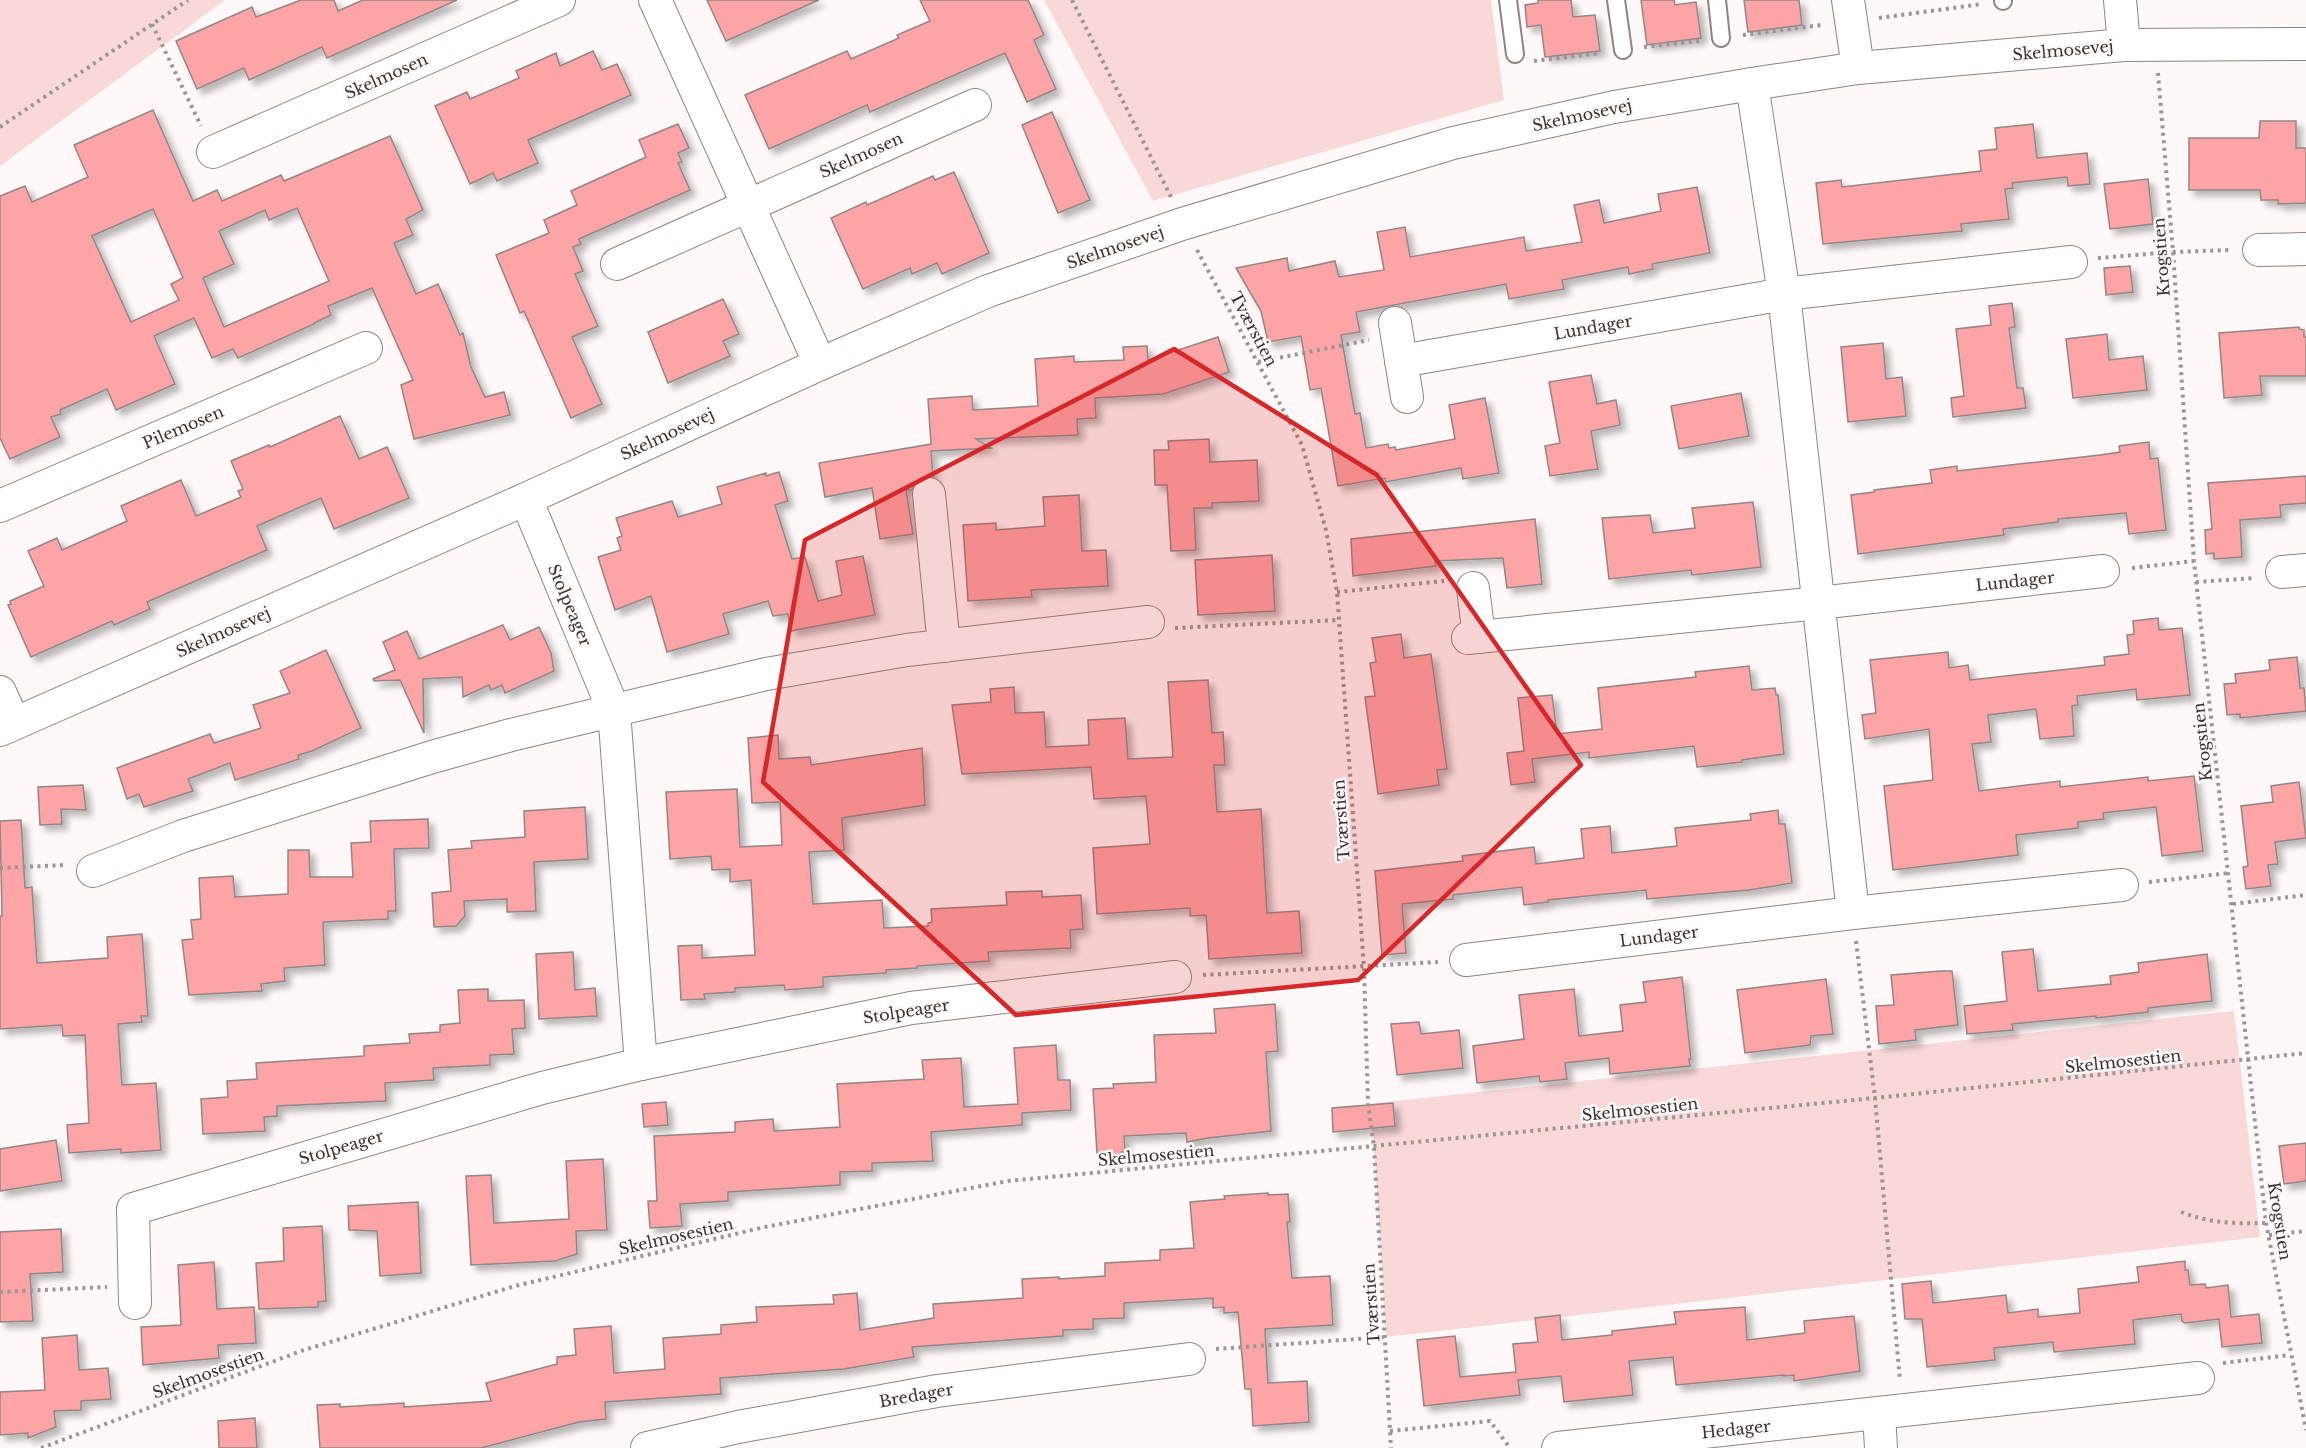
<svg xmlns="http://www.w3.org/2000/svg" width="2306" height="1448" viewBox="0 0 2306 1448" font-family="'Libre Baskerville',serif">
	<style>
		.green { fill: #f9d8d8 }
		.building { fill: #fca4a6; stroke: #938686; stroke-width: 1.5; fill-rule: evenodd; filter: url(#shadow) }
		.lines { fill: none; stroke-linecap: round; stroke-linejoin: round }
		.service-casing { stroke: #918383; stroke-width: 20 }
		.minor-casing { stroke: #918383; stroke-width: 34 }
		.path { stroke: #9b9595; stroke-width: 4; stroke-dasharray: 3 4.5; stroke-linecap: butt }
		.service { stroke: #fff; stroke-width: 16 }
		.minor { stroke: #fff; stroke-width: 32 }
		.marked { fill: #d62828; fill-opacity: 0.2; stroke: #d62828; stroke-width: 4.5; stroke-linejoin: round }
		.labels { text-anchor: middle; stroke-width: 5; stroke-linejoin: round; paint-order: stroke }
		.street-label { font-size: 16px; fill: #393333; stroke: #fef8f8 }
	</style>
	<defs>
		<filter id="shadow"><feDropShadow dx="5.5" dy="5.5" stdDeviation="3" flood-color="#0004"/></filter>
	</defs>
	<rect width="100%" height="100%" fill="#fef8f8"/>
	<g class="green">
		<polygon points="0,0 225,0 0,166"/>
		<polygon points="1044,0 1491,0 1504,100 1153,201"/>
		<polygon points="2234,1011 2260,1237 1386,1337 1374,1147 1368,1104"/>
	</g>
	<g class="building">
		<polygon points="301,0 334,0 338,11 363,0 457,0 327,58 322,47 249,80 244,68 197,89 176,41 252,7 256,17"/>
		<polygon points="707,0 819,0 726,41"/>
		<polygon points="920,0 1028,0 1044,35 1034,40 1056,89 1027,102 1005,53 870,112 867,105 769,149 745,95 847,51 851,59 899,38 897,35 930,21"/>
		<polygon points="1538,0 1571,0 1573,17 1595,15 1600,51 1545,57 1541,25 1527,27 1525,5 1538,3"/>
		<polygon points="1641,0 1674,0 1675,5 1696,2 1701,38 1647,45"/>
		<polygon points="1744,0 1799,0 1802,25 1748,32"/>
		<polygon points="593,51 602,70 617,64 631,95 528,140 538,163 497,181 493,173 470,184 435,106 467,92 470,99 519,78 516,71 556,53 560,66"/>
		<path d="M153,110L193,201L217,190L222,201L281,175L284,181L390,136L423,210L406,219L413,235L394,243L416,294L438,284L460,335L463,333L471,367L485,397L504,392L510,415L414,439L401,385L413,380L372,288L328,306L331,315L314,323V324L238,358L233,349L212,358L194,318L154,336L175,384L116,410L107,389L60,410L61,414L51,417L60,437L10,459L0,438V196L25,186L32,202L88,177L74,145ZM297,208L329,281L224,327L203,278L234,264L219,231L265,210L269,220ZM153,209L183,278L171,284L179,300L131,322L92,236Z"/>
		<polygon points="1052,112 1090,200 1058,213 1022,125"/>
		<polygon points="2260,121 2296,121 2296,148 2306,148 2306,203 2278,204 2278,200 2261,200 2260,190 2189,190 2189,138 2259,138"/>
		<polygon points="678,124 689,148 678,153 682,162 678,163 690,190 579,239 581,244 573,247 583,271 575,274 598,326 572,337 602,404 571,418 524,311 520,313 496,255 549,233 544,220 577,205 571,191 646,157 639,140"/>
		<polygon points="2033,124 2037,158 2087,153 2090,184 2068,186 2067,177 2012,183 2013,188 2005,189 2009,219 1961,224 1962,231 1823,244 1816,183 1841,180 1842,187 1981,171 1979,151 1997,149 1995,128"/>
		<polygon points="954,172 989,253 942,274 937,263 912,274 910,268 863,289 831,218 866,202 867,205 933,176 935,180"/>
		<polygon points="2148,179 2153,224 2110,229 2104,184"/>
		<polygon points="1697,187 1710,253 1652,264 1653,269 1629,274 1628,267 1562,280 1564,289 1509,299 1506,284 1356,312 1360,332 1341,335 1355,414 1360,413 1366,448 1388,444 1389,448 1395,447 1396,450 1455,439 1449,405 1485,398 1499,473 1463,479 1461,468 1386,482 1385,478 1338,486 1321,388 1310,390 1301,336 1268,342 1261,311 1236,268 1287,258 1289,271 1335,261 1339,277 1384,270 1377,232 1405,227 1410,257 1524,237 1526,251 1582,242 1574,205 1599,200 1604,223 1661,211 1658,194"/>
		<polygon points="2130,266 2133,292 2106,295 2104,268"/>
		<polygon points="723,299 739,334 723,341 730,356 668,383 648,332"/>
		<polygon points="2012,303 2015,327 2009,328 2017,388 2023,388 2026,408 1953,417 1951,398 1964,396 1956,329 1991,325 1989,306"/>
		<polygon points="2299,327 2299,329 2304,330 2304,337 2306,337 2306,376 2260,376 2262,395 2224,398 2219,333"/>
		<polygon points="2107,334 2109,360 2143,356 2147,390 2073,398 2066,339"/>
		<polygon points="1218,337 1229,372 1163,394 1095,398 1096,418 1077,419 1078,435 976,439 991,448 931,451 933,477 927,476 919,479 912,490 906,490 913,534 880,539 872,488 825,497 819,463 931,444 928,399 972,396 973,410 1038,406 1035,359 1074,356 1074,362 1124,360 1123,347 1147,346 1148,360"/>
		<polygon points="1883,343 1886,379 1902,377 1906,416 1848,422 1841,347"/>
		<polygon points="1591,375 1597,404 1616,400 1620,425 1591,431 1598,469 1550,476 1545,446 1560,443 1549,382"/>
		<polygon points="1741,393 1749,436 1679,449 1671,406"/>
		<polygon points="340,416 359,459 387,447 409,498 334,529 321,498 257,526 267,550 147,602 150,609 114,625 112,621 31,657 8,605 11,604 10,601 44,586 28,551 57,538 62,550 127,521 121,506 181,480 196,516 241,497 238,491 243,489 231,461 269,445 270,447"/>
		<polygon points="1209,439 1210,462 1257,460 1259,501 1212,503 1212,508 1194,508 1196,550 1171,551 1167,485 1155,485 1154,450 1169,450 1168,441"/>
		<polygon points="2149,442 2150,459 2158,458 2166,530 2129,534 2126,513 2058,519 2058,522 2003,529 2004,535 1858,554 1851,495 1874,492 1874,490 1932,483 1930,470 1957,466 1957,471 2100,455 2120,452 2119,446"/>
		<polygon points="779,472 788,501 775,505 792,559 805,557 818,601 842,595 836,561 863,556 875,615 791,631 788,614 773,616 768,601 723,614 729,634 667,652 651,596 615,610 598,557 621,550 617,538 622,536 616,518 672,501 678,517 722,504 717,487 766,473 766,476"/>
		<polygon points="2306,476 2306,503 2280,505 2281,517 2240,520 2242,557 2214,559 2214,553 2206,554 2205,530 2212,529 2208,483"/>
		<polygon points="1079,495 1082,551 1106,550 1108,586 1031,590 1032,597 968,601 963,525 996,523 996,530 1045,526 1043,497"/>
		<polygon points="1753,502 1761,567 1692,575 1691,570 1609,579 1602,518 1650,515 1653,533 1695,528 1692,508"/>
		<polygon points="1535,519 1542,584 1507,588 1503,558 1435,561 1436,566 1353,576 1351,539"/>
		<polygon points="1272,555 1275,611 1198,615 1195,560"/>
		<polygon points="2158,618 2159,630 2182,628 2190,695 2137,700 2136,689 2077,696 2078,705 2072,706 2074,736 2040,739 2036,709 1988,715 1991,742 1972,744 1979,791 2060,781 2060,787 2148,777 2148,781 2194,776 2203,851 2162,856 2156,807 2103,813 2104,819 2078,822 2078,828 2016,835 2018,855 1893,870 1884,786 1933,780 1929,729 1865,739 1862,715 1876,713 1870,660 1948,652 1949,668 1968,665 1970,680 2105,665 2104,657 2129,654 2127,635 2134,634 2133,621"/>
		<polygon points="503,625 510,640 539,627 551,653 554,671 505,693 502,685 491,690 489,685 463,697 462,677 423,679 424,733 400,680 374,681 373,679 395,670 383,642 407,631 419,659"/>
		<polygon points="1401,634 1404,658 1431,654 1447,769 1437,770 1439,785 1378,794 1365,697 1375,696 1370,663 1376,662 1372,638"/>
		<polygon points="326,650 361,728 312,751 298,755 299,759 235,780 230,763 188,779 193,791 144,807 139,794 127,799 117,768 210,734 214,743 261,728 253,705 290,693 280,671"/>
		<polygon points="2297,657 2300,688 2304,688 2306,711 2240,718 2240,714 2227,715 2224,684 2236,683 2235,674 2270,670 2269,660"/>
		<polygon points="1749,666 1752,690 1775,688 1776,695 1778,695 1784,754 1742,760 1742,762 1697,767 1694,746 1589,758 1589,752 1532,759 1535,782 1511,785 1507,753 1524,751 1518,698 1552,695 1557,734 1602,729 1598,688 1696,677 1695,672"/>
		<polygon points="1208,680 1212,733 1223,732 1225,765 1214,765 1217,812 1261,809 1267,913 1299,911 1302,953 1209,959 1206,915 1190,916 1190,908 1097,914 1093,848 1150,844 1146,796 1094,799 1091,767 962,774 952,705 991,702 990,689 1014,687 1015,713 1044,712 1046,747 1089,745 1088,720 1125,718 1128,759 1173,757 1168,682"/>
		<polygon points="778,735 779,759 810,757 811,765 922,748 925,805 842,818 844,850 809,852 813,904 882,900 884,928 928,926 928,923 932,922 931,909 1007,905 1006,892 1042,891 1042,897 1081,895 1083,929 1070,930 1071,948 988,952 989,961 917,966 917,968 886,970 886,973 823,977 823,987 785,990 784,985 735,988 735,992 704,994 705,999 681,1000 678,946 702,945 702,958 755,955 751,880 730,882 730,869 712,870 711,856 670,859 666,792 737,789 740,847 782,845 780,802 752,803 748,738"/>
		<polygon points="2299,782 2306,838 2275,842 2278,864 2268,865 2271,886 2246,889 2243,867 2248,866 2241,806 2273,802 2271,786"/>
		<polygon points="83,785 86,810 61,809 62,824 40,825 38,787"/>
		<polygon points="585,807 588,859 534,862 536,911 507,912 507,899 464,901 465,916 456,926 434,927 432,893 451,891 448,850 472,848 471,841 525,837 524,811"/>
		<polygon points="1778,810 1779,824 1785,824 1792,883 1749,890 1647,899 1646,890 1548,900 1548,902 1524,905 1522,887 1453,895 1453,899 1402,904 1406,953 1382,955 1375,871 1463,861 1462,856 1534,847 1536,864 1584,858 1581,829 1610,826 1612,853 1677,846 1675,828 1751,820 1750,814"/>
		<polygon points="428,819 429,848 394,849 396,911 388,911 388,919 323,922 325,965 284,968 285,981 261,984 262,991 189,995 182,940 193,939 191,920 201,919 199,878 233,876 235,897 288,894 288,850 309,850 310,877 353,877 351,843 371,842 370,821"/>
		<polygon points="21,820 25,888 32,887 37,963 108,958 107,937 142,934 148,1016 141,1016 142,1022 118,1024 122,1085 156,1083 161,1150 121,1153 121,1149 69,1153 67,1125 89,1123 85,1035 63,1036 62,1025 0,1029 0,916 2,916 0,821"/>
		<polygon points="2033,949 2038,991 2111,984 2110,976 2139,972 2138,963 2207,954 2212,1001 2148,1008 2148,1012 2096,1018 2096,1016 2012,1024 2013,1030 1967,1034 1964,1006 2007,1001 2002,952"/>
		<polygon points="573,952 575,990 595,988 597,1016 539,1019 536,954"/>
		<polygon points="1941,971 1952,971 1958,1025 1915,1030 1916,1040 1879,1044 1876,1006 1894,1005 1891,975"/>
		<polygon points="1682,977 1691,1059 1689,1059 1690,1066 1610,1074 1609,1058 1565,1063 1567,1079 1540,1082 1539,1076 1477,1083 1473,1046 1524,1039 1519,995 1574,989 1579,1036 1623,1031 1620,1005 1646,1002 1643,982"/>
		<polygon points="1826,979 1833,1034 1811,1036 1810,1045 1745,1053 1737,990"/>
		<polygon points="488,989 488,1001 524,1000 525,1028 512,1029 514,1054 490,1055 490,1065 433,1068 434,1080 385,1083 386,1101 277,1106 277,1116 264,1117 265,1131 203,1134 201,1099 228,1097 227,1081 257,1079 256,1063 364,1056 364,1046 410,1043 409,1034 440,1032 440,1025 460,1023 458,990"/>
		<polygon points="1275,1004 1278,1051 1266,1052 1271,1131 1208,1138 1187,1142 1186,1133 1124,1136 1125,1152 1122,1152 1123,1158 1101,1159 1101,1153 1097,1153 1093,1089 1114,1088 1113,1084 1156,1082 1154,1035 1216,1033 1214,1009"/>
		<polygon points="1419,1022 1421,1034 1459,1030 1463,1068 1397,1075 1391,1024"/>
		<polygon points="1056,1045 1058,1080 1070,1080 1071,1110 1022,1113 1022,1125 931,1132 933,1161 872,1163 872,1171 840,1172 840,1185 728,1192 728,1201 680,1204 682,1226 650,1228 648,1201 657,1201 654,1136 735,1132 735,1122 773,1119 774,1131 840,1127 837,1084 924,1079 922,1060 961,1058 964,1107 1018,1104 1014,1048"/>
		<polygon points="666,1102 668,1125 644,1127 642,1104"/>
		<polygon points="1393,1103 1395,1126 1333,1132 1332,1108"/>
		<polygon points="56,1140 62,1181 0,1191 0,1149"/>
		<polygon points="2306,1143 2306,1181 2284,1184 2279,1146"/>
		<polygon points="603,1159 607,1230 576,1231 577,1254 555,1261 471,1265 466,1176 491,1175 494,1223 569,1219 566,1161"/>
		<polygon points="1268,1193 1268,1195 1288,1194 1290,1222 1287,1222 1292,1278 1330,1276 1333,1325 1265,1329 1268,1383 1307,1381 1309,1422 1253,1426 1251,1389 1245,1389 1238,1312 1224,1313 1224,1307 1213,1308 1213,1298 1124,1303 1124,1318 1093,1319 1093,1329 1063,1330 1063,1336 912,1347 914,1357 844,1369 720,1378 721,1394 605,1402 606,1419 579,1422 481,1448 320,1448 317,1405 340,1404 340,1407 404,1403 404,1407 491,1401 486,1383 557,1364 557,1357 576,1355 574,1329 611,1326 614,1373 665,1369 663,1338 721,1334 721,1325 757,1322 756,1307 834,1304 833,1295 857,1293 860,1330 934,1318 933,1304 1023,1298 1022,1279 1059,1277 1059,1279 1105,1276 1105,1263 1160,1260 1160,1250 1194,1248 1190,1202 1225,1199 1224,1196"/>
		<polygon points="418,1202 421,1273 380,1276 377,1231 349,1230 348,1206"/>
		<polygon points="322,1226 326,1301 318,1302 318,1307 259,1309 256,1263 284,1261 283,1228"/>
		<polygon points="61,1229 63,1272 30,1274 33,1321 0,1322 0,1232"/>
		<polygon points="2185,1261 2185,1270 2188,1270 2190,1285 2205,1284 2206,1288 2228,1285 2231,1317 2259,1314 2262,1343 2222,1347 2219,1319 2185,1323 2182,1321 2181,1314 2133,1320 2135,1344 2054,1352 2053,1342 1994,1348 1995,1360 1927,1367 1922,1319 1905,1319 1902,1284 1931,1281 1933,1303 2006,1295 2008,1313 2038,1309 2038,1317 2080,1313 2078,1289 2139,1282 2137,1267"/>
		<polygon points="214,1262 217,1309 254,1307 256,1343 218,1345 219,1358 143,1365 141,1327 181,1325 178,1265"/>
		<polygon points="1745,1307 1747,1340 1805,1333 1804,1321 1854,1316 1860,1371 1794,1381 1794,1375 1784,1376 1784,1375 1676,1385 1673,1357 1629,1361 1633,1395 1564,1402 1561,1376 1518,1380 1520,1395 1424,1406 1417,1340 1455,1336 1460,1377 1516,1372 1513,1344 1538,1342 1535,1318 1560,1315 1562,1340 1612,1335 1612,1331 1676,1324 1674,1312"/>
		<polygon points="77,1335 79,1370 108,1368 111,1399 81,1401 81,1410 54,1411 56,1427 28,1438 28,1433 0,1435 0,1392 45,1390 42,1338"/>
		<polygon points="255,1418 257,1448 219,1448 218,1421"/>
	</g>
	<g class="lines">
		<defs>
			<g id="service">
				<polyline points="1508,0 1515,54"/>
				<polyline points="1616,0 1623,50"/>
				<polyline points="1717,0 1721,38"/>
				<polyline points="2003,0 2003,1"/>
			</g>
			<g id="minor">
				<polyline points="655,0 820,364"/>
				<polyline points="1848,0 1858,68"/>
				<polyline points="2120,0 2124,45"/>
				<polyline points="1752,84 1784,294 1853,913"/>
				<polyline points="213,152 559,0"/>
				<polyline points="2259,250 2306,249"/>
				<polyline points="617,264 975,105"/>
				<polyline points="1395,323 1407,397"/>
				<polyline points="1401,361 1784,294 2071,262"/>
				<polyline points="929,494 944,646"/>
				<polyline points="526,499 614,711 641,1064"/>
				<polyline points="0,506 366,348"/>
				<polyline points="2282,572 2306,570"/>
				<polyline points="1473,588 1479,637"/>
				<polyline points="1468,638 1819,603 2103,571"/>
				<polyline points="0,692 14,723"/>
				<polyline points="0,730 526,499 820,364 988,291 1182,224 1453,143 1614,107 1752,84 1858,68 2124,45 2306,44"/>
				<polyline points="93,871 183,836 432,757 511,735 766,674 907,650 1148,622"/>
				<polyline points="1466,960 1853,913 2122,885"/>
				<polyline points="135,1303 133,1209 542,1088 641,1064 911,1008 1175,977"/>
				<polyline points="1879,1414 1881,1448"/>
				<polyline points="647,1448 738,1427 937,1391 1189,1359"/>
				<polyline points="1558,1448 2198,1378"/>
			</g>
		</defs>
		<use href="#service" class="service-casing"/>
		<use href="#minor" class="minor-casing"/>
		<g class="path">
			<polyline points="1072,0 1171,197"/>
			<polyline points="1879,18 1982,4"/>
			<polyline points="152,24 201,126"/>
			<polyline points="1743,35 1821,25"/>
			<polyline points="1644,47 1699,41"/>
			<polyline points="1534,61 1601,53"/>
			<polyline points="2158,73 2173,252 2194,561 2266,1223 2306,1430"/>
			<polyline points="0,127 188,0"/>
			<polyline points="1197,250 1302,445 1326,530 1337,592 1364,968 1368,1104 1374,1147 1391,1448"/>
			<polyline points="2098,258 2173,252 2231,250"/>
			<polyline points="1258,362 1369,340"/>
			<polyline points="2132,568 2194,561"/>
			<polyline points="2196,582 2255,578"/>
			<polyline points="1337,592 1444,581"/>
			<polyline points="1175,628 1339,620"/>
			<polyline points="0,868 65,865"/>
			<polyline points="2149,882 2229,873"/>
			<polyline points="2233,904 2306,895"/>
			<polyline points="1856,941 1875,1098 1900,1381"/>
			<polyline points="1203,975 1438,962"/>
			<path d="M2181,1212C2209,1223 2236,1224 2266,1223"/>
			<polyline points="2269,1235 2306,1231"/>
			<polyline points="0,1292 107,1287"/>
			<polyline points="1216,1349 1386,1337"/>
			<polyline points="2223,1363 2290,1355"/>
			<polyline points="1390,1431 1490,1421 1510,1448"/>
			<polyline points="41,1448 304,1350 515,1286 765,1227 1008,1181 1875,1098 2306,1053"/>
		</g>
		<use href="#service" class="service"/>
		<use href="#minor" class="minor"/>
	</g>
	<path class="marked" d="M1174,349L1377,475L1581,765L1358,980L1016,1015L763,782L805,540Z"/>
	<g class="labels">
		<g class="street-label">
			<text transform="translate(2063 50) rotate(-5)" y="6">Skelmosevej</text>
			<text transform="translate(386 76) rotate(-24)" y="6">Skelmosen</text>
			<text transform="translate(1582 115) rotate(-12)" y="6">Skelmosevej</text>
			<text transform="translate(861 155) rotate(-24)" y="6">Skelmosen</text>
			<text transform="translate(1115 247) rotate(-19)" y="6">Skelmosevej</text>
			<text transform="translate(2161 257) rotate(-94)" y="6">Krogstien</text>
			<text transform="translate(1593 327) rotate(-10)" y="6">Lundager</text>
			<text transform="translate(1254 329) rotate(62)" y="6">Tværstien</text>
			<text transform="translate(183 427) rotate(-23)" y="6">Pilemosen</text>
			<text transform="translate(667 434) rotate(-25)" y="6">Skelmosevej</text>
			<text transform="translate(2015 581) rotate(-6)" y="6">Lundager</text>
			<text transform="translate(570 605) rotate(67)" y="6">Stolpeager</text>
			<text transform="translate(223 632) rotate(-24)" y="6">Skelmosevej</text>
			<text transform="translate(2202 742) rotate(-96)" y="6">Krogstien</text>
			<text transform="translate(1341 820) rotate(-94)" y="6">Tværstien</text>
			<text transform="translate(1659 936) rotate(-7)" y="6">Lundager</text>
			<text transform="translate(906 1011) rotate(-9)" y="6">Stolpeager</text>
			<text transform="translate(2123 1061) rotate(-6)" y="6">Skelmosestien</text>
			<text transform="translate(1640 1109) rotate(-6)" y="6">Skelmosestien</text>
			<text transform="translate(341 1147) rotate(-16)" y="6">Stolpeager</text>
			<text transform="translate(1156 1155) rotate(-5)" y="6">Skelmosestien</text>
			<text transform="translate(2280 1221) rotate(81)" y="6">Krogstien</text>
			<text transform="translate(676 1236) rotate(-13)" y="6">Skelmosestien</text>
			<text transform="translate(1371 1304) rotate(-94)" y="6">Tværstien</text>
			<text transform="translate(208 1373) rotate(-20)" y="6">Skelmosestien</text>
			<text transform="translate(916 1395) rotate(-10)" y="6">Bredager</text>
			<text transform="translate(1736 1429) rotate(-6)" y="6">Hedager</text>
		</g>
	</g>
</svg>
